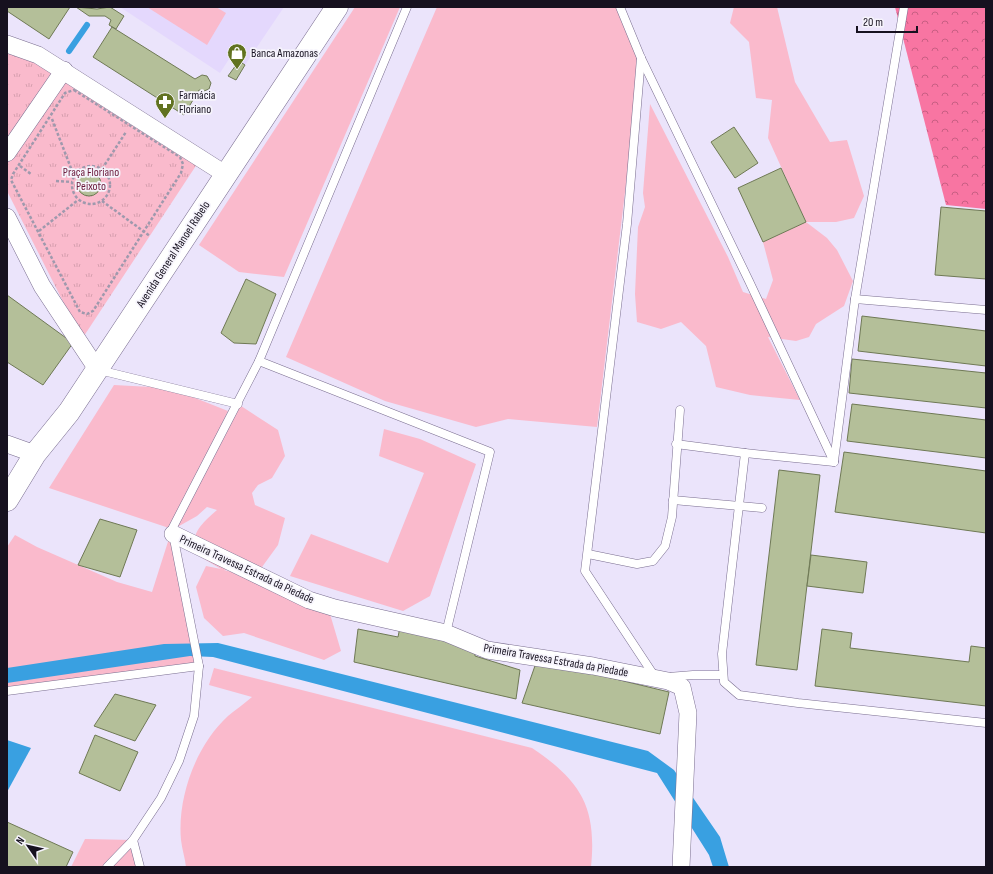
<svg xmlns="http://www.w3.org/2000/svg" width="993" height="874" viewBox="0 0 993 874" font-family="'Sofia Sans Condensed',sans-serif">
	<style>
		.built { fill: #e4d8fd }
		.green { fill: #fabacc }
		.forest { fill: url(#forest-crowns) }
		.park { fill: url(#park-tufts) }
		.water { fill: #39a0e1 }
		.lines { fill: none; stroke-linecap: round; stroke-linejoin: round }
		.stream { stroke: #39a0e1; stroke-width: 6 }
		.building { fill: #b4bf99; stroke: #6f7955 }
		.service-casing { stroke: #7a6e90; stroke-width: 9 }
		.minor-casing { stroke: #7a6e90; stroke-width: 18 }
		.primary-casing { stroke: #7a6e90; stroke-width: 23 }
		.path { stroke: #9f99ad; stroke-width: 2.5; stroke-dasharray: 3 2; stroke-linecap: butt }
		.service { stroke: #fff; stroke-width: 8 }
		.minor { stroke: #fff; stroke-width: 17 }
		.primary { stroke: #fff; stroke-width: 22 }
		.labels { text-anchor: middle; stroke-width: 3.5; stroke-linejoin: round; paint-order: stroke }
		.poi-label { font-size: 12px; fill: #16111f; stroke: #f6f4fc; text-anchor: start }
		.park-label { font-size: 12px; fill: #6a193a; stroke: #f6f4fc }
		.street-label { font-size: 12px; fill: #16111f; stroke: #f6f4fc }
	</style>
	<defs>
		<pattern id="forest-crowns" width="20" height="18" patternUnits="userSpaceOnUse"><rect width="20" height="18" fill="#f875a2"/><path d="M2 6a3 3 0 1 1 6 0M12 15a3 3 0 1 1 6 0" fill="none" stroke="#c85f83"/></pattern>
		<pattern id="park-tufts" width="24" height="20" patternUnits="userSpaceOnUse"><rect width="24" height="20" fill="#fabacc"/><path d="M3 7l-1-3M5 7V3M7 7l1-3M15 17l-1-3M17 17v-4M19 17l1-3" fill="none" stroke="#d69faf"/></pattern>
	</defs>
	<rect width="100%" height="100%" fill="#ebe4fb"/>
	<polygon class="built" points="120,7 284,7 245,65 231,56 220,73"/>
	<g class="green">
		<polygon points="147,7 216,7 226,13 207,45"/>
		<polygon points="355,7 400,7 284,277 239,272 199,245"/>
		<polygon points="437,7 620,7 641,58 597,427 508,419 476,427 385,401 286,357"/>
		<polygon points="734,7 777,7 795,82 830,142 847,140 864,196 854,218 836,222 806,222 827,238 837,250 853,281 844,306 816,324 809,337 796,341 768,337 800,400 750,395 716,387 706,346 681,322 661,329 637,322 635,294 638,227 645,207 643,193 650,104 728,257 743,292 766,299 773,280 763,242 806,222 768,138 772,100 756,98 749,42 730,23"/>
		<path d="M114,385L170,388L228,411L178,517L238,404L278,430L285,456L272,478L258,485L252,493L255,505L285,518L278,545L262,567L248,566L224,570L252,577L330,614L341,651L324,660L244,633L223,636L204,618L196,587L206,566L221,569L194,553C190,534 203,522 217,510L207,507L197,516L172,530L199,666L7,691V547L15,535L37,547L117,582L152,592L172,529L49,488Z"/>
		<polygon points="384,429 420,439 476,464 430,596 403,611 290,576 311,534 388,563 424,473 379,456"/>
		<path d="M214,668L532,748C581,781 597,807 591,867H186C185,858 182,849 181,840C177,798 196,745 228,716C235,710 244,704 252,697L209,685Z"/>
		<polygon points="85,839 133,840 142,867 71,867"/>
	</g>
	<polygon class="forest" points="895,7 986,7 986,209 946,205"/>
	<polygon class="park" points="7,52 65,68 203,155 82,339 7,191"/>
	<g class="water">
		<polygon points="218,643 648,751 674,770 720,837 729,867 713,867 709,855 657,773 213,657 190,656 7,683 7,668 164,644"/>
		<polygon points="7,740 31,748 7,792"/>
	</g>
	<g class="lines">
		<polyline class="stream" points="69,51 87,25"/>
	</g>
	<g class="building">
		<polygon points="7,7 70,7 49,39 7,11"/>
		<polygon points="76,7 97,9 110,7 124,16 116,29 109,25 111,20 105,16 89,16"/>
		<polygon points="112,27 195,79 202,75 207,76 211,83 209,89 204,91 199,90 184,115 93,57"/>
		<polygon points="239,61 245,65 236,80 228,76"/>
		<polygon points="734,127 758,163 735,178 711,142"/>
		<polygon points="781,168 806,222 763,242 738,188"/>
		<circle cx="89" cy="184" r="12"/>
		<polygon points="941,207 986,211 986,279 935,275"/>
		<polygon points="246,279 276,294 256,344 234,343 221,333"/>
		<polygon points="7,295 73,343 43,385 7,362"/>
		<polygon points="862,316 986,331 986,366 858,351"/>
		<polygon points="852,359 986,373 986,408 849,393"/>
		<polygon points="852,404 986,420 986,458 847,441"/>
		<polygon points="844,452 986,471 986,533 835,512"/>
		<polygon points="779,470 820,475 797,670 756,665"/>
		<polygon points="100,519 137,530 120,577 78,565"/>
		<polygon points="811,555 867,562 863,593 807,586"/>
		<polygon points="400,627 475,649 475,656 520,670 516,699 354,662 358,629 398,637"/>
		<polygon points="822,629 852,633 850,648 969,662 971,646 986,648 986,706 815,686"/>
		<polygon points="537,660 669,692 660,734 522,703"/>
		<polygon points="115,694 156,705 135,741 94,726"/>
		<polygon points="95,735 138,752 120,791 79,773"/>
		<polygon points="7,822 73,852 66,867 7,867"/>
	</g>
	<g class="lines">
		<defs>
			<g id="service">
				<polyline points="620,7 641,58 749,281 834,462"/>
				<polyline points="641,58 627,224 585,571 655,677"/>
				<polyline points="855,299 904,7"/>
				<polyline points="259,361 490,452 446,633"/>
				<polyline points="99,370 238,404"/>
				<polyline points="676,444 745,453"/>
				<polyline points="834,461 855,299 986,310"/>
				<polyline points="834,462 745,453 722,654 724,682 739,695 798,703 986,723"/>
				<polyline points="673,500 762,508"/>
				<polyline points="588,554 637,564 653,561 665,546 672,517 680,410"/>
				<polyline points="668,677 693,675 723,675"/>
				<polyline points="7,691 199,666"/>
				<polyline points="133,840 140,867"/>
				<polyline points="107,867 133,840 161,798 179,761 194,716 199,666 172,529 259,361 407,7"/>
			</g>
			<g id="minor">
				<polyline points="7,44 38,55 225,174"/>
				<polyline points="7,153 64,70"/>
				<polyline points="7,217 42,286 97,369"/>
				<polyline points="7,444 35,454"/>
				<polyline points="173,534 309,600 335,608 446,633 487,650 593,666 668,681 682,687 688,713 681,867"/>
			</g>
			<polyline id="primary" points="7,500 35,454 69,412 337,7"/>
		</defs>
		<use href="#service" class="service-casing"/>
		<use href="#minor" class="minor-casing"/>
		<use href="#primary" class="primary-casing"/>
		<g class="path">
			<polygon points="74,90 180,157 183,164 181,173 93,311 87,314 80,312 11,180 13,174 65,93"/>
			<polyline points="52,119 74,176"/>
			<circle cx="91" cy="185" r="19"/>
			<polyline points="20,166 31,174"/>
			<polyline points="102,169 126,132"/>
			<polyline points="56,181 72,182"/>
			<polyline points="102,201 150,236"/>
			<polyline points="39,231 78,200"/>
		</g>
		<use href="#service" class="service"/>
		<use href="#minor" class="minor"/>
		<use href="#primary" class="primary"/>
	</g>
	<defs>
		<symbol id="shop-pin" viewBox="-11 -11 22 30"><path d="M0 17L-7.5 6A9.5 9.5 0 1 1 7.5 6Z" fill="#617220" stroke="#f6f4fc"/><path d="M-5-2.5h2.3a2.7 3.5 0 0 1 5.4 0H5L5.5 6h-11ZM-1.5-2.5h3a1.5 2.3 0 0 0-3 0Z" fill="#fff"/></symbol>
		<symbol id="pharmacy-pin" viewBox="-11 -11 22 30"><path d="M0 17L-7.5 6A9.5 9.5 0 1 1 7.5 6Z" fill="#617220" stroke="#f6f4fc"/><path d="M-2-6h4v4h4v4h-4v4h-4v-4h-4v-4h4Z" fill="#fff"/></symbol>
	</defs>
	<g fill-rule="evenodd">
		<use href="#shop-pin" x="226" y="42" width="22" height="30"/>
		<use href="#pharmacy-pin" x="154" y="91" width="22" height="30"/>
	</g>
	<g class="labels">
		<g class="poi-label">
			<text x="251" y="57">Banca Amazonas</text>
			<text x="179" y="99">Farmácia<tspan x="179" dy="14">Floriano</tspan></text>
		</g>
		<g class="park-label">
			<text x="91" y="176">Praça Floriano<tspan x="91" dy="14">Peixoto</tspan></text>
		</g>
		<g class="street-label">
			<text transform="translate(173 254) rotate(-57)" y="4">Avenida General Manoel Rabelo</text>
			<text transform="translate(247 569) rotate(25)" y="4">Primeira Travessa Estrada da Piedade</text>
			<text transform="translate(556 660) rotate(10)" y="4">Primeira Travessa Estrada da Piedade</text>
		</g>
	</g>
	<rect width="993" height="874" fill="none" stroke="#16111f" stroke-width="16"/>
	<g transform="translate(28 846) rotate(304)" stroke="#f6f4fc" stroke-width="3" paint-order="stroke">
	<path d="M0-3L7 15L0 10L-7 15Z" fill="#16111f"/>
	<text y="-6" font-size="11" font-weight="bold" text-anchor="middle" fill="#16111f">N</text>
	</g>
	<path d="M857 26v6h60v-6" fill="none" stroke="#16111f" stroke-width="2"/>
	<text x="863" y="26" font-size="12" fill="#16111f" stroke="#f6f4fc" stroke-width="3" paint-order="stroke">20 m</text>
</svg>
